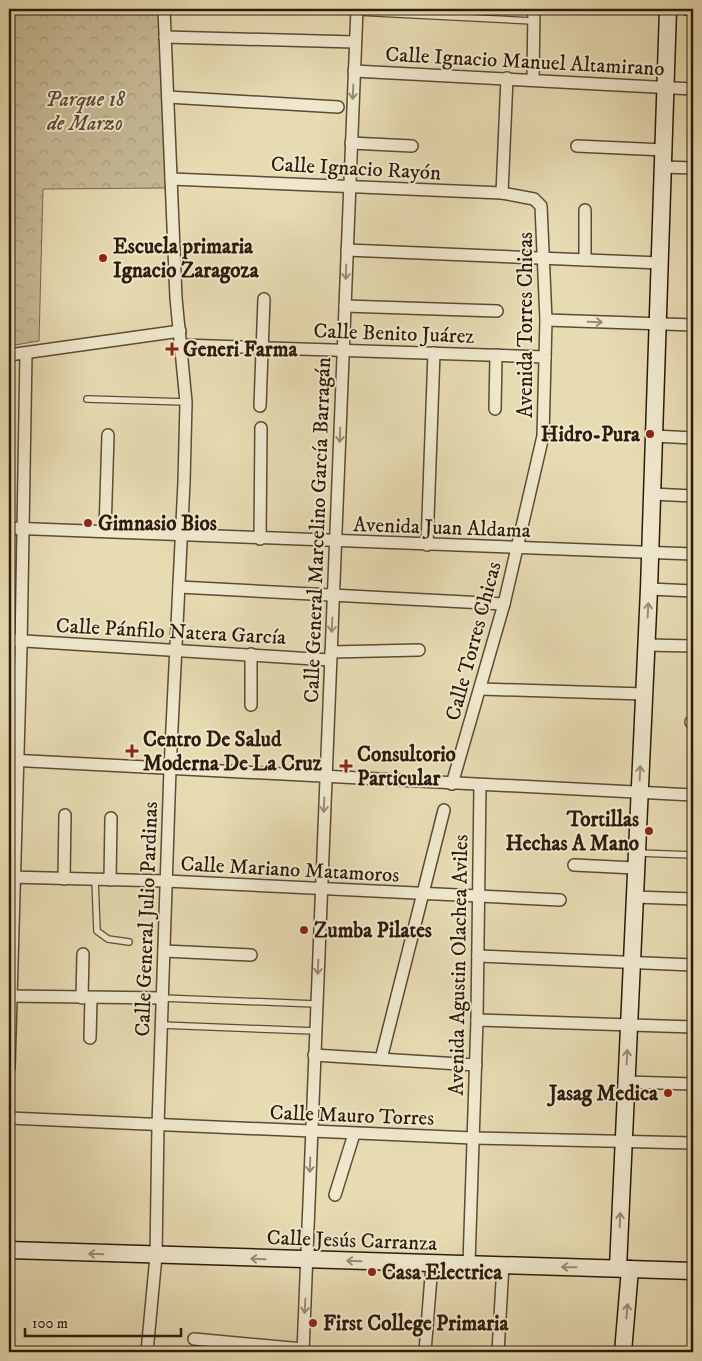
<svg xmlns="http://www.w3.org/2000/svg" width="702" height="1361" viewBox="0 0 702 1361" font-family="'IM FELL DW Pica',serif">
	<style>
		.forest { fill: url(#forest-crowns); stroke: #7a6a50 }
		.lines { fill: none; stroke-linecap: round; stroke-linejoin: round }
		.lane-casing { stroke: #5c4b35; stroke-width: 8 }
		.street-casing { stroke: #5c4b35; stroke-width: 14 }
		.secondary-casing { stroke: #2d1b0b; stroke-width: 19 }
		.lane { stroke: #efe8cd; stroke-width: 5.5 }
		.street { stroke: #efe8cd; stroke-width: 11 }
		.secondary { stroke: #efe8cd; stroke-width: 16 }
		.oneway { stroke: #988c76 }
		.poi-dot { fill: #8f2418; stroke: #efe8cd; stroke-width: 2 }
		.labels { text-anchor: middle; stroke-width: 4; stroke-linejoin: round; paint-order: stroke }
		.street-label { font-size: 21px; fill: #2d1b0b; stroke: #efe8cd }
		.park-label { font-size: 21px; font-style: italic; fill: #5b4b35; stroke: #efe8cd }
		.poi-label { font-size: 21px; font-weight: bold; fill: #2d1b0b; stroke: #efe8cd; text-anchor: start }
	</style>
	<defs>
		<pattern id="forest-crowns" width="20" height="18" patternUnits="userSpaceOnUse" patternTransform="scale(1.25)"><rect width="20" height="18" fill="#c7ba96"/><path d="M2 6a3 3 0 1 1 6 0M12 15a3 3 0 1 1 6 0" fill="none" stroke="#ab9f80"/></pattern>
	</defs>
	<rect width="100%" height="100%" fill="#e7dbb2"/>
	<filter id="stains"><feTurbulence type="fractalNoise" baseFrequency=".004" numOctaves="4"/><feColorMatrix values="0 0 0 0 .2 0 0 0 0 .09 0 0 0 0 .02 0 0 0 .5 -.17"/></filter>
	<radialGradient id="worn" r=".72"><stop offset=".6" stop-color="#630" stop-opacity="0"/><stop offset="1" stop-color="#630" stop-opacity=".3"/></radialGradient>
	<polygon class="forest" points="9,9 158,9 166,188 43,189 39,341 9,346"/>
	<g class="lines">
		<defs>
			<g id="lane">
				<polyline points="357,12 533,21"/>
				<polyline points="87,399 186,402"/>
				<polyline points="638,853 693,855"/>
				<polyline points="95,880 97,931 108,939 129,942"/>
				<polyline points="162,998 316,1004"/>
				<polyline points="161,1025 315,1031"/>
			</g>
			<g id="street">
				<polyline points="686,9 693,9"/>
				<polyline points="165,37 355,42"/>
				<polyline points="354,71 693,89"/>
				<polyline points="533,79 534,9"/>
				<polyline points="168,97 338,107"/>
				<polyline points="351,143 412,146"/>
				<polyline points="577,146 664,150"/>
				<polyline points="663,167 693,168"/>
				<polyline points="171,179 502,193 534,199 541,206 546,320 543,436 504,604 452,784"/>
				<polyline points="502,193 507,78"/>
				<polyline points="585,210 585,260"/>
				<polyline points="347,250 660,263"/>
				<polyline points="345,306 497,311"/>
				<polyline points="546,320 693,325"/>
				<polyline points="182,345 545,357"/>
				<polyline points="9,355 180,331"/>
				<polyline points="260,406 264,299"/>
				<polyline points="495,409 496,355"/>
				<polyline points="654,436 693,438"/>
				<polyline points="652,494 693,496"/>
				<polyline points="9,528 693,554"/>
				<polyline points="105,531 108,435"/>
				<polyline points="260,539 261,428"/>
				<polyline points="427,545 434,353"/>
				<polyline points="179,587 504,604"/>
				<polyline points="649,589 693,591"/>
				<polyline points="9,640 330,660"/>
				<polyline points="646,645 693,646"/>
				<polyline points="331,652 419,650"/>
				<polyline points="251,654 251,705"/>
				<polyline points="481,689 644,694"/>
				<polyline points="691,722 693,722"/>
				<polyline points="9,760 693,795"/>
				<polyline points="574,865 635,868"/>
				<polyline points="9,877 166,881 560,900"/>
				<polyline points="64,879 65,815"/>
				<polyline points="110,880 111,818"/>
				<polyline points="634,897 693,899"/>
				<polyline points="164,951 251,955"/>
				<polyline points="478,956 693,965"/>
				<polyline points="9,996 162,998"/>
				<polyline points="82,998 83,954"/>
				<polyline points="477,1020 693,1027"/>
				<polyline points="90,1038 91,998"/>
				<polyline points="314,1055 476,1065"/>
				<polyline points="381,1059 444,810"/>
				<polyline points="9,1068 21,648 26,353"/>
				<polyline points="626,1082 693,1084"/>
				<polyline points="9,1118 473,1138 693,1143"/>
				<polyline points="335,1195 354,1134"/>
				<polyline points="469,1264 477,1020 480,785"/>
				<polyline points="194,1339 303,1349"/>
				<polyline points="147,1352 156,1256 158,1125 170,769 184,482 186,402 176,298 164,9"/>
				<polyline points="303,1352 357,9"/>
				<polyline points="425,1352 432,1264"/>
				<polyline points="498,1352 503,1265"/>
			</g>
			<g id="secondary">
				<polyline points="9,1250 693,1271"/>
				<polyline points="618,1268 649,589 668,9"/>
				<polyline points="623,1352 630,1269"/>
			</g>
		</defs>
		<use href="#lane" class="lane-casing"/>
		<use href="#street" class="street-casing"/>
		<use href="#secondary" class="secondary-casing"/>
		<use href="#lane" class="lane"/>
		<use href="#street" class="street"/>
		<use href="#secondary" class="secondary"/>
	</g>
	<defs><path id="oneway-shaft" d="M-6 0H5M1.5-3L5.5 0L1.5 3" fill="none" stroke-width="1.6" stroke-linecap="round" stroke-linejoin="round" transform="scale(1.25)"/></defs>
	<g class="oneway">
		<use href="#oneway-shaft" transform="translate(353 92) rotate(93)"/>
		<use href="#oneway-shaft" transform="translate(346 272) rotate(92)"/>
		<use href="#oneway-shaft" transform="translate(595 322) rotate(2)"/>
		<use href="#oneway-shaft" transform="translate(340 435) rotate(92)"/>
		<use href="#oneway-shaft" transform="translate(648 610) rotate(-87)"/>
		<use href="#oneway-shaft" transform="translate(332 625) rotate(93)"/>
		<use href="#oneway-shaft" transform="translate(640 773) rotate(-87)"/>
		<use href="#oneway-shaft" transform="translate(324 805) rotate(92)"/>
		<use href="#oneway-shaft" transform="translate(318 967) rotate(93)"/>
		<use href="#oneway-shaft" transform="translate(627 1057) rotate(-87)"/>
		<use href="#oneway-shaft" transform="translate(310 1165) rotate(92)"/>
		<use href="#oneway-shaft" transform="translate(620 1220) rotate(-88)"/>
		<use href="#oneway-shaft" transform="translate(96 1254) rotate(-178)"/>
		<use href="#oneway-shaft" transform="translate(258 1259) rotate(-178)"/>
		<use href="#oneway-shaft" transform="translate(354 1261) rotate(-178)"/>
		<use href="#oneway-shaft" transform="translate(569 1267) rotate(-179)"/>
		<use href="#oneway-shaft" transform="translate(305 1306) rotate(93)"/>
		<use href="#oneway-shaft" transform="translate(627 1311) rotate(-85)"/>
	</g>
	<g class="poi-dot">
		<circle cx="103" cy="258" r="5"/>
		<path d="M169.5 341.5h5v5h5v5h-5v5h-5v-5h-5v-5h5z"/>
		<circle cx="650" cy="434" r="5"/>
		<circle cx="88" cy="523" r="5"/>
		<path d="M129.5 743.5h5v5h5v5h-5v5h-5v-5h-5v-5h5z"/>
		<path d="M343.5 758.5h5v5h5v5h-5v5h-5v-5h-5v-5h5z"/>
		<circle cx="649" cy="831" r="5"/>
		<circle cx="304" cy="930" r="5"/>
		<circle cx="668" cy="1093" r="5"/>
		<circle cx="372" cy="1272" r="5"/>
		<circle cx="313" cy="1323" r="5"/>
	</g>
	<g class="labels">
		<g class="street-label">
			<text transform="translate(525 61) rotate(3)" y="7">Calle Ignacio Manuel Altamirano</text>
			<text transform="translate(356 168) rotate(3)" y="7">Calle Ignacio Rayón</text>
			<text transform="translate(525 325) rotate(-90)" y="7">Avenida Torres Chicas</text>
			<text transform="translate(394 333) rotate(2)" y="7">Calle Benito Juárez</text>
			<text transform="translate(442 527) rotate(2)" y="7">Avenida Juan Aldama</text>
			<text transform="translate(317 530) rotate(-88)" y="7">Calle General Marcelino García Barragán</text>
			<text transform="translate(171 631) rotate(3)" y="7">Calle Pánfilo Natera García</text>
			<text transform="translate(473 641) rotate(-75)" y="7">Calle Torres Chicas</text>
			<text transform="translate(290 869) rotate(3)" y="7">Calle Mariano Matamoros</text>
			<text transform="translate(146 919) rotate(-88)" y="7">Calle General Julio Pardinas</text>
			<text transform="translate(458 965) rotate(-89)" y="7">Avenida Agustin Olachea Aviles</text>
			<text transform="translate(352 1115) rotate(2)" y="7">Calle Mauro Torres</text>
			<text transform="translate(352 1240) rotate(2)" y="7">Calle Jesús Carranza</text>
		</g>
		<g class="park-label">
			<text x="85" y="106">Parque 18<tspan x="85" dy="24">de Marzo</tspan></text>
		</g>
		<g class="poi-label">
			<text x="113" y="253">Escuela primaria<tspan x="113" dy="24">Ignacio Zaragoza</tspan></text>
			<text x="183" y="356">Generi Farma</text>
			<text x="640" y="441" text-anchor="end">Hidro-Pura</text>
			<text x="98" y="530">Gimnasio Bios</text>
			<text x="143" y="746">Centro De Salud<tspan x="143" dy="24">Moderna De La Cruz</tspan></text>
			<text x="357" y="761">Consultorio<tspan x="357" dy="24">Particular</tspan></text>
			<text x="639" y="826" text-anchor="end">Tortillas<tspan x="639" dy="24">Hechas A Mano</tspan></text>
			<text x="314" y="937">Zumba Pilates</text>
			<text x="658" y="1100" text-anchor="end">Jasag Medica</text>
			<text x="382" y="1279">Casa Electrica</text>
			<text x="323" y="1330">First College Primaria</text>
		</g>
	</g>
	<rect width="702" height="1361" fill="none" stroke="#e7dbb2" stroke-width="30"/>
	<rect x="10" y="10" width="682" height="1341" fill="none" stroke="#2d1b0b" stroke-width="2.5"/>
	<rect x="15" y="15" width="672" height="1331" fill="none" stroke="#2d1b0b"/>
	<path d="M25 1328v8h156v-8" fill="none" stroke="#2d1b0b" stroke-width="2.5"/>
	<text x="32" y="1328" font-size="15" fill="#2d1b0b" stroke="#efe8cd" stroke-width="4" paint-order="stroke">100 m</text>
	<rect width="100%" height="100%" filter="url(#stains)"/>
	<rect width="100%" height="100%" fill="url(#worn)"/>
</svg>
